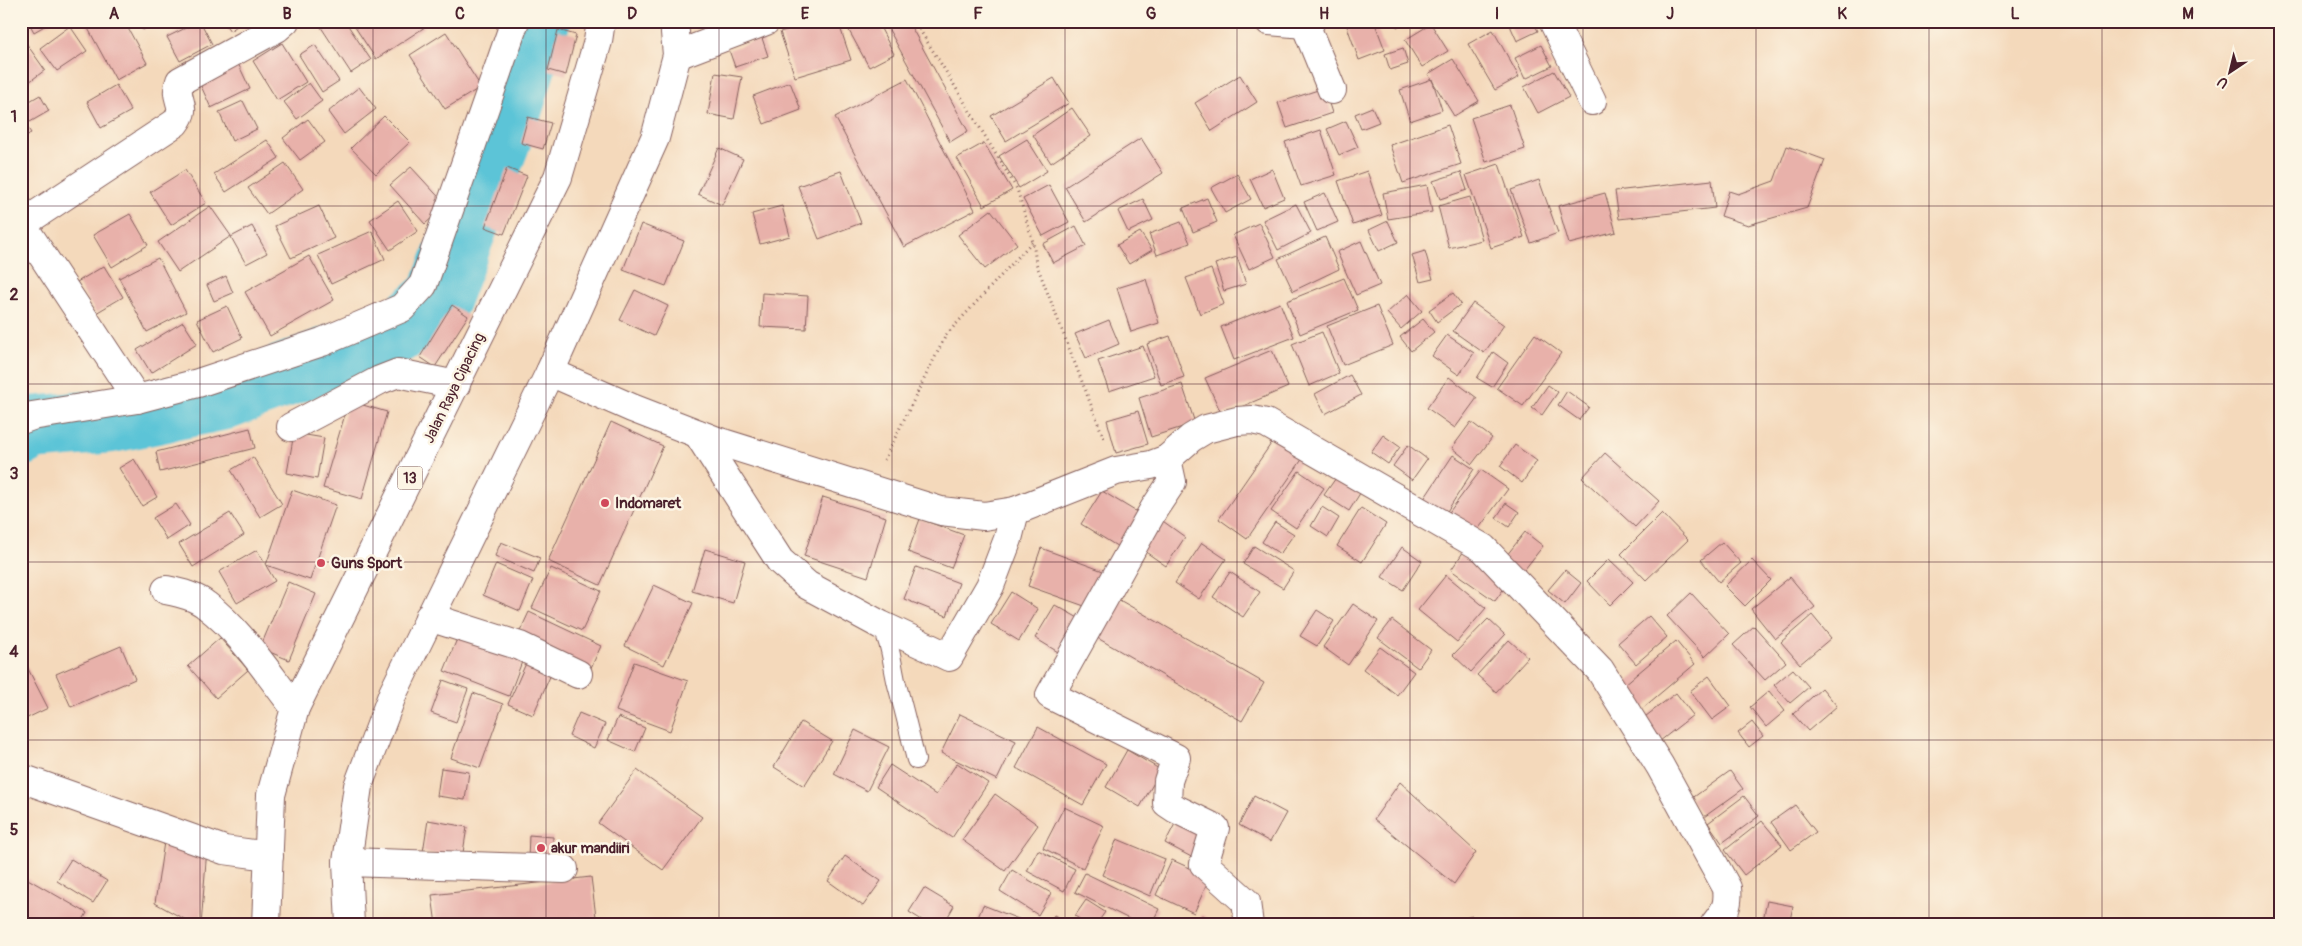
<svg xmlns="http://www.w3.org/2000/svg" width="2302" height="946" viewBox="0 0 2302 946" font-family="Pangolin,sans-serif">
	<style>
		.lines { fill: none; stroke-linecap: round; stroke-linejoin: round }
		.river { stroke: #5bc4d7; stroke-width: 64 }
		.building { fill: #e8b1aa }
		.lane-casing { stroke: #86605d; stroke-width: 20 }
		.street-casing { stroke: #86605d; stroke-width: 30 }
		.highway-casing { stroke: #86605d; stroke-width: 30 }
		.path { stroke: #86605d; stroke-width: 3; stroke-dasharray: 1 4; stroke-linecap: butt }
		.lane { stroke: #fff; stroke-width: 18 }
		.street { stroke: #fff; stroke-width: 28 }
		.highway { stroke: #fff; stroke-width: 28 }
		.grid { fill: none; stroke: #4a1f2b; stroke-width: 1; stroke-opacity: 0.55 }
		.poi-dot { fill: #d1495b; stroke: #fcf5e5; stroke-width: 2 }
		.labels { text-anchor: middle; stroke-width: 5; stroke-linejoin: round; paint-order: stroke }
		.shield { fill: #fcf5e5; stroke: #7f5f63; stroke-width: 1 }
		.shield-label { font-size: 14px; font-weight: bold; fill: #4a1f2b }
		.street-label { font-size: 15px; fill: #4a1f2b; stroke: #fcf5e5 }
		.poi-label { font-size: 15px; font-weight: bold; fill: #4a1f2b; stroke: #fcf5e5; text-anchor: start }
		.neatline { fill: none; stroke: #4a1f2b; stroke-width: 2 }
		.grid-label { font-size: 16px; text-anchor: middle; font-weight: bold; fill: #4a1f2b }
	</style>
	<rect width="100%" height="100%" fill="#fcf5e5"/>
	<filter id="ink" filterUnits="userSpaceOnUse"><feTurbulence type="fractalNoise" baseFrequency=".02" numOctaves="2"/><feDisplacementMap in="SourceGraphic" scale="10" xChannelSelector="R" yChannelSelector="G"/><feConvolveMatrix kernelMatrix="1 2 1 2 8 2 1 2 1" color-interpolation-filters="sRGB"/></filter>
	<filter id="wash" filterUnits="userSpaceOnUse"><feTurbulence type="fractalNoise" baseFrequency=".0096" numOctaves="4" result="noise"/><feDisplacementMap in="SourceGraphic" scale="20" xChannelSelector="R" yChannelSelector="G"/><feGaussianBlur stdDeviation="1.12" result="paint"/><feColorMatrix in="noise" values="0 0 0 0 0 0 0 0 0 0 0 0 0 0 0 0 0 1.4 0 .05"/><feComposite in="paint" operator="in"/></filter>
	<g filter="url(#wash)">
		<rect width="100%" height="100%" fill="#f4d9bb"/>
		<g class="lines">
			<polyline class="river" points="21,435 31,428 112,421 226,398 397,332 439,297 509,114 538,21"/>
		</g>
		<g id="blocks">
			<g class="building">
				<polygon points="28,21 53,21 34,32"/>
				<polygon points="84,21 124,21 147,63 116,80"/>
				<polygon points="137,21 155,21 143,30"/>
				<polygon points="200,21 212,44 180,61 167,37"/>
				<polygon points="223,21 244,21 230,31"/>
				<polygon points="317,21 345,21 371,60 351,73"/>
				<polygon points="351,21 420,21 425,27 376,59"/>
				<polygon points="815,21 838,21 851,60 795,77 780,32"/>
				<polygon points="858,21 877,21 894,54 869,67 847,27"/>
				<polygon points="895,21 908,21 968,131 950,142 887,26"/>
				<polygon points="1345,21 1374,21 1385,50 1359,60"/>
				<polygon points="1394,21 1409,21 1397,27"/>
				<polygon points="1508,21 1533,21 1538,31 1517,41"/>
				<polygon points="1431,24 1448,51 1422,67 1405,40"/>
				<polygon points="70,26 87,51 57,71 40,48"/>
				<polygon points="558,30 576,35 566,75 548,70"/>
				<polygon points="1493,30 1519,77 1495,90 1468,44"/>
				<polygon points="446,32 481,87 445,109 410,55"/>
				<polygon points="21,36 45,70 21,88"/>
				<polygon points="762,38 768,56 735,67 729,50"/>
				<polygon points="282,43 306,82 277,100 253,61"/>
				<polygon points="315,45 339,81 322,92 299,55"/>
				<polygon points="1541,45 1552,66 1525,79 1515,58"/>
				<polygon points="1403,48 1408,64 1390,70 1385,54"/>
				<polygon points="235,57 250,89 211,108 196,75"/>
				<polygon points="1453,59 1479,101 1454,116 1428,74"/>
				<polygon points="1554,71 1569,97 1538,113 1524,87"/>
				<polygon points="715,73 742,77 734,119 708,114"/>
				<polygon points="1240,75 1257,102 1212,131 1195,103"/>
				<polygon points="1054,78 1069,103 1006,141 991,116"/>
				<polygon points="907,79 975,210 904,247 835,117"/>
				<polygon points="1432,79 1442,110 1410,121 1400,90"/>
				<polygon points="790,82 801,110 764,124 753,96"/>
				<polygon points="309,83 322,101 297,119 284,102"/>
				<polygon points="116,85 131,111 101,128 87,102"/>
				<polygon points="359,87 376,109 344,134 328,112"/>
				<polygon points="1324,88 1332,113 1287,128 1278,103"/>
				<polygon points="40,95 49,111 30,122 21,106"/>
				<polygon points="243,101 257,129 232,141 219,112"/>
				<polygon points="1510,105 1525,149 1486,162 1471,118"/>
				<polygon points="1372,107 1379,122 1361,129 1355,114"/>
				<polygon points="1072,108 1091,136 1051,163 1033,135"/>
				<polygon points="384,116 410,142 376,174 351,148"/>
				<polygon points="528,117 551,123 543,149 521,143"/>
				<polygon points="21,118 31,133 21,139"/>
				<polygon points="308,119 325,142 300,160 283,138"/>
				<polygon points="1346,121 1358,147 1339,155 1327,129"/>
				<polygon points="1448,125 1461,164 1403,183 1390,145"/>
				<polygon points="1321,130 1336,175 1301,186 1285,142"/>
				<polygon points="1141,138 1163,173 1086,222 1065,187"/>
				<polygon points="1027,139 1047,171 1019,188 999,156"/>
				<polygon points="267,140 279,158 226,192 214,174"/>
				<polygon points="984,143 1012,190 984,206 957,158"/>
				<polygon points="1787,146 1825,160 1807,208 1748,225 1721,216 1729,191 1738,194 1774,181"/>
				<polygon points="719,148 743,159 722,205 698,194"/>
				<polygon points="285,163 303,189 267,214 248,188"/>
				<polygon points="1499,164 1524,237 1491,248 1466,175"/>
				<polygon points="411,167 446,205 425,224 390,185"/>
				<polygon points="507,168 527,176 504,234 485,227"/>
				<polygon points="1272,169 1284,198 1263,207 1250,179"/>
				<polygon points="185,170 206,203 171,225 150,192"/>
				<polygon points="841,171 861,223 819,239 798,186"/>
				<polygon points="1367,171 1382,215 1353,225 1338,181"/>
				<polygon points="1461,172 1467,190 1440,199 1433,181"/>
				<polygon points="1237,174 1251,199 1225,213 1211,188"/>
				<polygon points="1539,180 1558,233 1531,243 1511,190"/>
				<polygon points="1712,180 1715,208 1619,219 1615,191"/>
				<polygon points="1049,185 1069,222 1043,236 1023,199"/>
				<polygon points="1427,185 1432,212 1388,219 1383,193"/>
				<polygon points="1325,193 1338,222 1317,231 1304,202"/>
				<polygon points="1605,193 1616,232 1569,244 1558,206"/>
				<polygon points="1470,197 1482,240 1449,248 1438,206"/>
				<polygon points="1207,198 1217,222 1193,232 1183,208"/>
				<polygon points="1143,199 1153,220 1128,232 1118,211"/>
				<polygon points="398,201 418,231 390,250 370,220"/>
				<polygon points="1296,204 1311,233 1278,250 1263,220"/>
				<polygon points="210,206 231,236 178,272 158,242"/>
				<polygon points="319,206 334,238 291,258 275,226"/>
				<polygon points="782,206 790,236 760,244 752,214"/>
				<polygon points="991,210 1017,244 985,269 958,235"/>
				<polygon points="130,214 148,245 112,267 93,235"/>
				<polygon points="1388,221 1398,242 1379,251 1369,230"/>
				<polygon points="1181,222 1190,243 1157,255 1149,234"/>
				<polygon points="1259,223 1275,257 1249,269 1233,235"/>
				<polygon points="641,224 684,241 666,286 623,270"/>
				<polygon points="252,226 267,253 246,264 231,237"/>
				<polygon points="1076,226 1086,246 1053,263 1043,244"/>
				<polygon points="372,231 385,259 331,284 318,255"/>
				<polygon points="1140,232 1152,250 1129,264 1117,245"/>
				<polygon points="1325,237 1339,269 1293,291 1278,259"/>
				<polygon points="1361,241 1380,285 1356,295 1337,252"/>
				<polygon points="1425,251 1433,279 1420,282 1412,255"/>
				<polygon points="309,256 334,300 270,336 245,292"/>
				<polygon points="1237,257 1246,284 1224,291 1215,264"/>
				<polygon points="158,258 186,312 147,332 119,278"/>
				<polygon points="104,266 123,297 96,313 77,282"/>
				<polygon points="1211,269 1224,304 1200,314 1186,278"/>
				<polygon points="226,276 233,293 214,301 207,285"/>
				<polygon points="1344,278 1358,310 1300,334 1287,301"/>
				<polygon points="1146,279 1159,323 1131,332 1117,288"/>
				<polygon points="635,290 668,306 654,336 620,320"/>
				<polygon points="762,293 808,296 806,329 760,327"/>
				<polygon points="1453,293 1461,304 1437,322 1429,310"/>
				<polygon points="1408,294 1422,311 1401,329 1387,313"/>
				<polygon points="1280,303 1294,337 1234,360 1221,327"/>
				<polygon points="1473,303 1504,325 1484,353 1453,331"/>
				<polygon points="452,305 468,316 435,367 420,357"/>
				<polygon points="227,306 242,338 213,352 197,320"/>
				<polygon points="1377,306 1393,345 1343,365 1327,326"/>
				<polygon points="1423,319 1434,332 1411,351 1400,337"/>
				<polygon points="1109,320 1119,344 1086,358 1075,334"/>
				<polygon points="183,322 197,344 151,373 137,350"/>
				<polygon points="1322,332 1339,373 1309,386 1292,344"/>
				<polygon points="1535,334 1561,353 1523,406 1497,388"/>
				<polygon points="1447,335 1474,353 1459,375 1432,356"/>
				<polygon points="1170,336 1184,377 1161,385 1147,344"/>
				<polygon points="1143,346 1154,376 1109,391 1098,361"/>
				<polygon points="1272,350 1288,387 1222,415 1205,378"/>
				<polygon points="1493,352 1508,363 1492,387 1477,378"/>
				<polygon points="1350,375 1361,395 1325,414 1315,394"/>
				<polygon points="1449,377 1477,398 1455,428 1427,408"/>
				<polygon points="1182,384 1195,423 1151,437 1139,398"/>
				<polygon points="1548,385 1558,392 1542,415 1532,408"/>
				<polygon points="1567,391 1589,407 1579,420 1558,405"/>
				<polygon points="349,401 387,412 362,499 323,488"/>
				<polygon points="1138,411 1148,444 1116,453 1107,420"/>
				<polygon points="611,422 663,446 600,585 548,561"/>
				<polygon points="1471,422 1492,438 1472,464 1452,448"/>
				<polygon points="250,428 255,448 160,472 156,452"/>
				<polygon points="294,433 324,438 317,479 287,473"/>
				<polygon points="1383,435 1400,447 1388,464 1371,452"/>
				<polygon points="1275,438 1303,458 1247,539 1219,519"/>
				<polygon points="1408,445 1427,459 1412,480 1393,466"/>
				<polygon points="1515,445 1537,461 1522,483 1500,466"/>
				<polygon points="1605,453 1659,501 1635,527 1582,478"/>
				<polygon points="1453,455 1474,469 1444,516 1422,502"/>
				<polygon points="253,457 282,504 260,517 231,470"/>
				<polygon points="134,459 157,497 142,506 119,468"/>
				<polygon points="1481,470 1508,489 1474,535 1447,515"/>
				<polygon points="1299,471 1324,488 1296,528 1271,511"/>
				<polygon points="1338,475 1362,490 1349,511 1324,495"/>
				<polygon points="292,490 336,505 310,580 266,565"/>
				<polygon points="1102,491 1140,514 1120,548 1081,524"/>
				<polygon points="823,497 886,517 868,577 804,556"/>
				<polygon points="1506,503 1519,512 1509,527 1496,518"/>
				<polygon points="176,504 190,525 167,540 153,518"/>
				<polygon points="1322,507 1339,518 1328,537 1311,526"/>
				<polygon points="1361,508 1386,524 1362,562 1337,546"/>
				<polygon points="230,513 244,535 193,567 179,544"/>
				<polygon points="1662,513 1688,540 1646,580 1621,554"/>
				<polygon points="920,519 964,535 951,568 908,552"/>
				<polygon points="1160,519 1185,537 1166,566 1140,548"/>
				<polygon points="1275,522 1294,534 1280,554 1262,542"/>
				<polygon points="1525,532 1543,546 1521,574 1503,560"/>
				<polygon points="501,542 540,558 534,573 495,556"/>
				<polygon points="1722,542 1741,563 1719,582 1701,560"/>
				<polygon points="1202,543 1226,559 1199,599 1175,583"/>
				<polygon points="1254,546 1294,571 1283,588 1243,564"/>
				<polygon points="1402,547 1422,561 1403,590 1382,577"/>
				<polygon points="1041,548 1103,571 1090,608 1028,586"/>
				<polygon points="1466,548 1510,580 1495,601 1451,570"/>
				<polygon points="705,549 745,561 733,603 692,591"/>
				<polygon points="257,550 275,581 237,603 219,572"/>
				<polygon points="1609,559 1633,582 1610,605 1587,581"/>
				<polygon points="1752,560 1771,580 1745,606 1725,586"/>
				<polygon points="496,564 533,580 520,611 483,595"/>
				<polygon points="916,567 959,583 947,616 904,599"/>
				<polygon points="551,568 601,591 582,631 532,608"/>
				<polygon points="1565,570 1581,583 1565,604 1548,590"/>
				<polygon points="1230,572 1260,592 1243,617 1213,597"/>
				<polygon points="1446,575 1486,608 1457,642 1418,610"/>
				<polygon points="1790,577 1815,607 1775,639 1751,609"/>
				<polygon points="288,582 316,594 289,660 260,648"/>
				<polygon points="654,585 693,603 664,665 625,646"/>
				<polygon points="1011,592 1038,609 1019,641 991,624"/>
				<polygon points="1691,593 1729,634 1705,657 1667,616"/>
				<polygon points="1116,598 1264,683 1242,721 1094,636"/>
				<polygon points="1353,604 1378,621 1348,665 1323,647"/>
				<polygon points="1055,605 1082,620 1063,655 1035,638"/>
				<polygon points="1317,610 1334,621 1317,646 1300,636"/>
				<polygon points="529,612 601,646 589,672 517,638"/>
				<polygon points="1812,615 1831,638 1800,664 1781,642"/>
				<polygon points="1649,616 1667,637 1636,664 1618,643"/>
				<polygon points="1488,619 1505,635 1471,672 1453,655"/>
				<polygon points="1392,620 1431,650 1418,668 1378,638"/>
				<polygon points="1754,626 1786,662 1765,680 1733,645"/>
				<polygon points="459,634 523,659 509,696 444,671"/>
				<polygon points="220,638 248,670 216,698 188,666"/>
				<polygon points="1509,640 1528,657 1496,692 1477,675"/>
				<polygon points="1676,641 1695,664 1637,713 1618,690"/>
				<polygon points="121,646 135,679 71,707 56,674"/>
				<polygon points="1380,647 1414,672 1397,695 1363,669"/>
				<polygon points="21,655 48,708 21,721"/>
				<polygon points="527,661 552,672 533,715 508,704"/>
				<polygon points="634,662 688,681 670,731 616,711"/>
				<polygon points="1793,669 1809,687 1790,703 1774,685"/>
				<polygon points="1709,676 1731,706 1712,720 1690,691"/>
				<polygon points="443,680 468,689 456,722 431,713"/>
				<polygon points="1822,688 1837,706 1808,731 1793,714"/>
				<polygon points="1769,691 1785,711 1766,727 1750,707"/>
				<polygon points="473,693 503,704 480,768 451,758"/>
				<polygon points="1676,693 1693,715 1655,745 1637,723"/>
				<polygon points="579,713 605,724 594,748 569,736"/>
				<polygon points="960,714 1016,741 997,780 941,753"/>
				<polygon points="618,717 645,728 635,752 608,740"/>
				<polygon points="801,722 832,741 804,786 774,767"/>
				<polygon points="1752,722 1763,736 1749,747 1738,733"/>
				<polygon points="1038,727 1106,764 1083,805 1016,768"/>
				<polygon points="855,730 889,747 867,791 834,774"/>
				<polygon points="1127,750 1161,770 1140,807 1106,787"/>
				<polygon points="957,763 988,783 952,838 876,787 890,765 936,795"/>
				<polygon points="441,768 469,772 465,800 437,796"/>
				<polygon points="637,770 702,817 663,870 598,823"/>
				<polygon points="1730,771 1743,789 1704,817 1691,799"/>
				<polygon points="1400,782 1476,852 1454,884 1374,819"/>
				<polygon points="995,794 1038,825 1005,871 962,840"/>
				<polygon points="1254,796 1286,813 1270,842 1239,825"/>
				<polygon points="1744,796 1759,816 1722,843 1708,823"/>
				<polygon points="1795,805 1816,832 1791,850 1771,822"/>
				<polygon points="1064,807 1104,826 1083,868 1043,848"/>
				<polygon points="428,820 467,827 462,859 423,852"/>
				<polygon points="1177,820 1209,836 1197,860 1165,843"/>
				<polygon points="1762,821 1782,845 1744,875 1725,850"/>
				<polygon points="21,833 28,840 21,847"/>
				<polygon points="529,835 553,837 552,861 528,860"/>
				<polygon points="1117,839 1165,859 1150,896 1102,875"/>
				<polygon points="164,842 207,848 201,925 195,925 155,903"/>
				<polygon points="1038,850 1075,869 1064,891 1027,871"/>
				<polygon points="845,856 881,881 863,906 828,881"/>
				<polygon points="71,859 107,881 93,903 57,881"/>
				<polygon points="1172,860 1210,877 1194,913 1156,895"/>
				<polygon points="1012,870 1051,893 1038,915 1000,891"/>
				<polygon points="1085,873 1159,909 1151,925 1141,925 1075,892"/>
				<polygon points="591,877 597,925 436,925 432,895"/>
				<polygon points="26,878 87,913 80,925 29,925 21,920 21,887"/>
				<polygon points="924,888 954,906 943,925 930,925 909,912"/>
				<polygon points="1086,900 1105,912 1096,925 1088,925 1075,916"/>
				<polygon points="1767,901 1793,906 1789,925 1762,925"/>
				<polygon points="983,905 1021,920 1019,925 975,925"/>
				<polygon points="1054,915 1073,925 1050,925"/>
				<polygon points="1202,915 1217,925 1196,925"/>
				<polygon points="1472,916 1475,925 1445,925 1445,924"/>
			</g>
		</g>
	</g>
	<g filter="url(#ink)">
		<use href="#blocks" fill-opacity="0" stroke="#86605d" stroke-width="1"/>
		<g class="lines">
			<defs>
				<path id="lane" d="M881,625C891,644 892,664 897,685C904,710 910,735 916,760"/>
				<g id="street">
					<polyline points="1269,21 1305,24 1311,21"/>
					<polyline points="1553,21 1592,101"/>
					<polyline points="1305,24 1332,90"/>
					<polyline points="677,55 766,21"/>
					<polyline points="21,223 137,399"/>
					<path d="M22,224L175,123C190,104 172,101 180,81L277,28L285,21"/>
					<path d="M550,372L632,408L717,441L941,511L984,516L1015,511L1116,471L1151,465L1167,459L1191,438L1206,429L1237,421L1252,420L1266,423L1483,548L1600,670L1660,766L1727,888C1729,906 1725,911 1714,925"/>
					<polyline points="21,420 32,416 137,399 198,383 322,342 402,308 423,285 515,21"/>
					<polyline points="291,427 380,380 398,373 456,385"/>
					<polyline points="698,434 780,561 807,585 881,625 949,657 990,586 1008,539 1015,511"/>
					<polyline points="1167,459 1172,482 1154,509 1050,695 1176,758 1168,781 1167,803 1176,809 1215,828 1204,864 1246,902 1249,925"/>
					<path d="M166,590C180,593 195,596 206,605C242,632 268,674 295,708"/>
					<polyline points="429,617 520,646 578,674"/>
					<polyline points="21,778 224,850 269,856"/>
					<polyline points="347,862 564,869"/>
				</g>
				<g id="highway">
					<polyline points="266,925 271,795 295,708 558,177 598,41 601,21"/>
					<polyline points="350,925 347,862 358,786 393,693 550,372 655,138 677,55 674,21"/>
				</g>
			</defs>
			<use href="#lane" class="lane-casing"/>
			<use href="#street" class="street-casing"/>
			<use href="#highway" class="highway-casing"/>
			<g class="path">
				<polyline points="914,21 945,70 1017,189 1033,242 1036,263 1105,441"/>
				<polyline points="884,460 946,335 1032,242"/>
			</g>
			<use href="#lane" class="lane"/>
			<use href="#street" class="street"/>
			<use href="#highway" class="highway"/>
		</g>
	</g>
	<path class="grid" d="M200,21V925M373,21V925M546,21V925M719,21V925M892,21V925M1065,21V925M1237,21V925M1410,21V925M1583,21V925M1756,21V925M1929,21V925M2102,21V925M21,206H2281M21,384H2281M21,562H2281M21,740H2281"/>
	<g class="poi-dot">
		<circle cx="605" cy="503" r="5"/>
		<circle cx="321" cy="563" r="5"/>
		<circle cx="541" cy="848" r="5"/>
	</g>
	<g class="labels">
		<rect class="shield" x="397.5" y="466.5" width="25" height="23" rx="4"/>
		<g class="shield-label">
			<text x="410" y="483">13</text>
		</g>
		<g class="street-label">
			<text transform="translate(454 388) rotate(-64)" y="5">Jalan Raya Cipacing</text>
		</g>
		<g class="poi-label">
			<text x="615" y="508">Indomaret</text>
			<text x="331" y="568">Guns Sport</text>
			<text x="551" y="853">akur mandiiri</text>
		</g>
	</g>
	<rect width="2302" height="946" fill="none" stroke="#fcf5e5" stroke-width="55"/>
	<g transform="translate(2230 72) rotate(215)" stroke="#fcf5e5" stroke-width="4" paint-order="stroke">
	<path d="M0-4L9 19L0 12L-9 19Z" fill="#4a1f2b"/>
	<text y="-8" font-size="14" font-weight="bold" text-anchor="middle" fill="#4a1f2b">U</text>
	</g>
	<rect x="28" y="28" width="2246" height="890" class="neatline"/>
	<g class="grid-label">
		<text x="114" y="19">A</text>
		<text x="287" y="19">B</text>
		<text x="460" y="19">C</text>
		<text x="632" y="19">D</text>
		<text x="805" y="19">E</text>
		<text x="978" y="19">F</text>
		<text x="1151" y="19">G</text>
		<text x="1324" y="19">H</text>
		<text x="1497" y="19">I</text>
		<text x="1670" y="19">J</text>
		<text x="1842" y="19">K</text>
		<text x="2015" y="19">L</text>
		<text x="2188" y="19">M</text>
		<text x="14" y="122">1</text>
		<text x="14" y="300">2</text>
		<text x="14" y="479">3</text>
		<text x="14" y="657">4</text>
		<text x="14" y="835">5</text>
	</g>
</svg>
